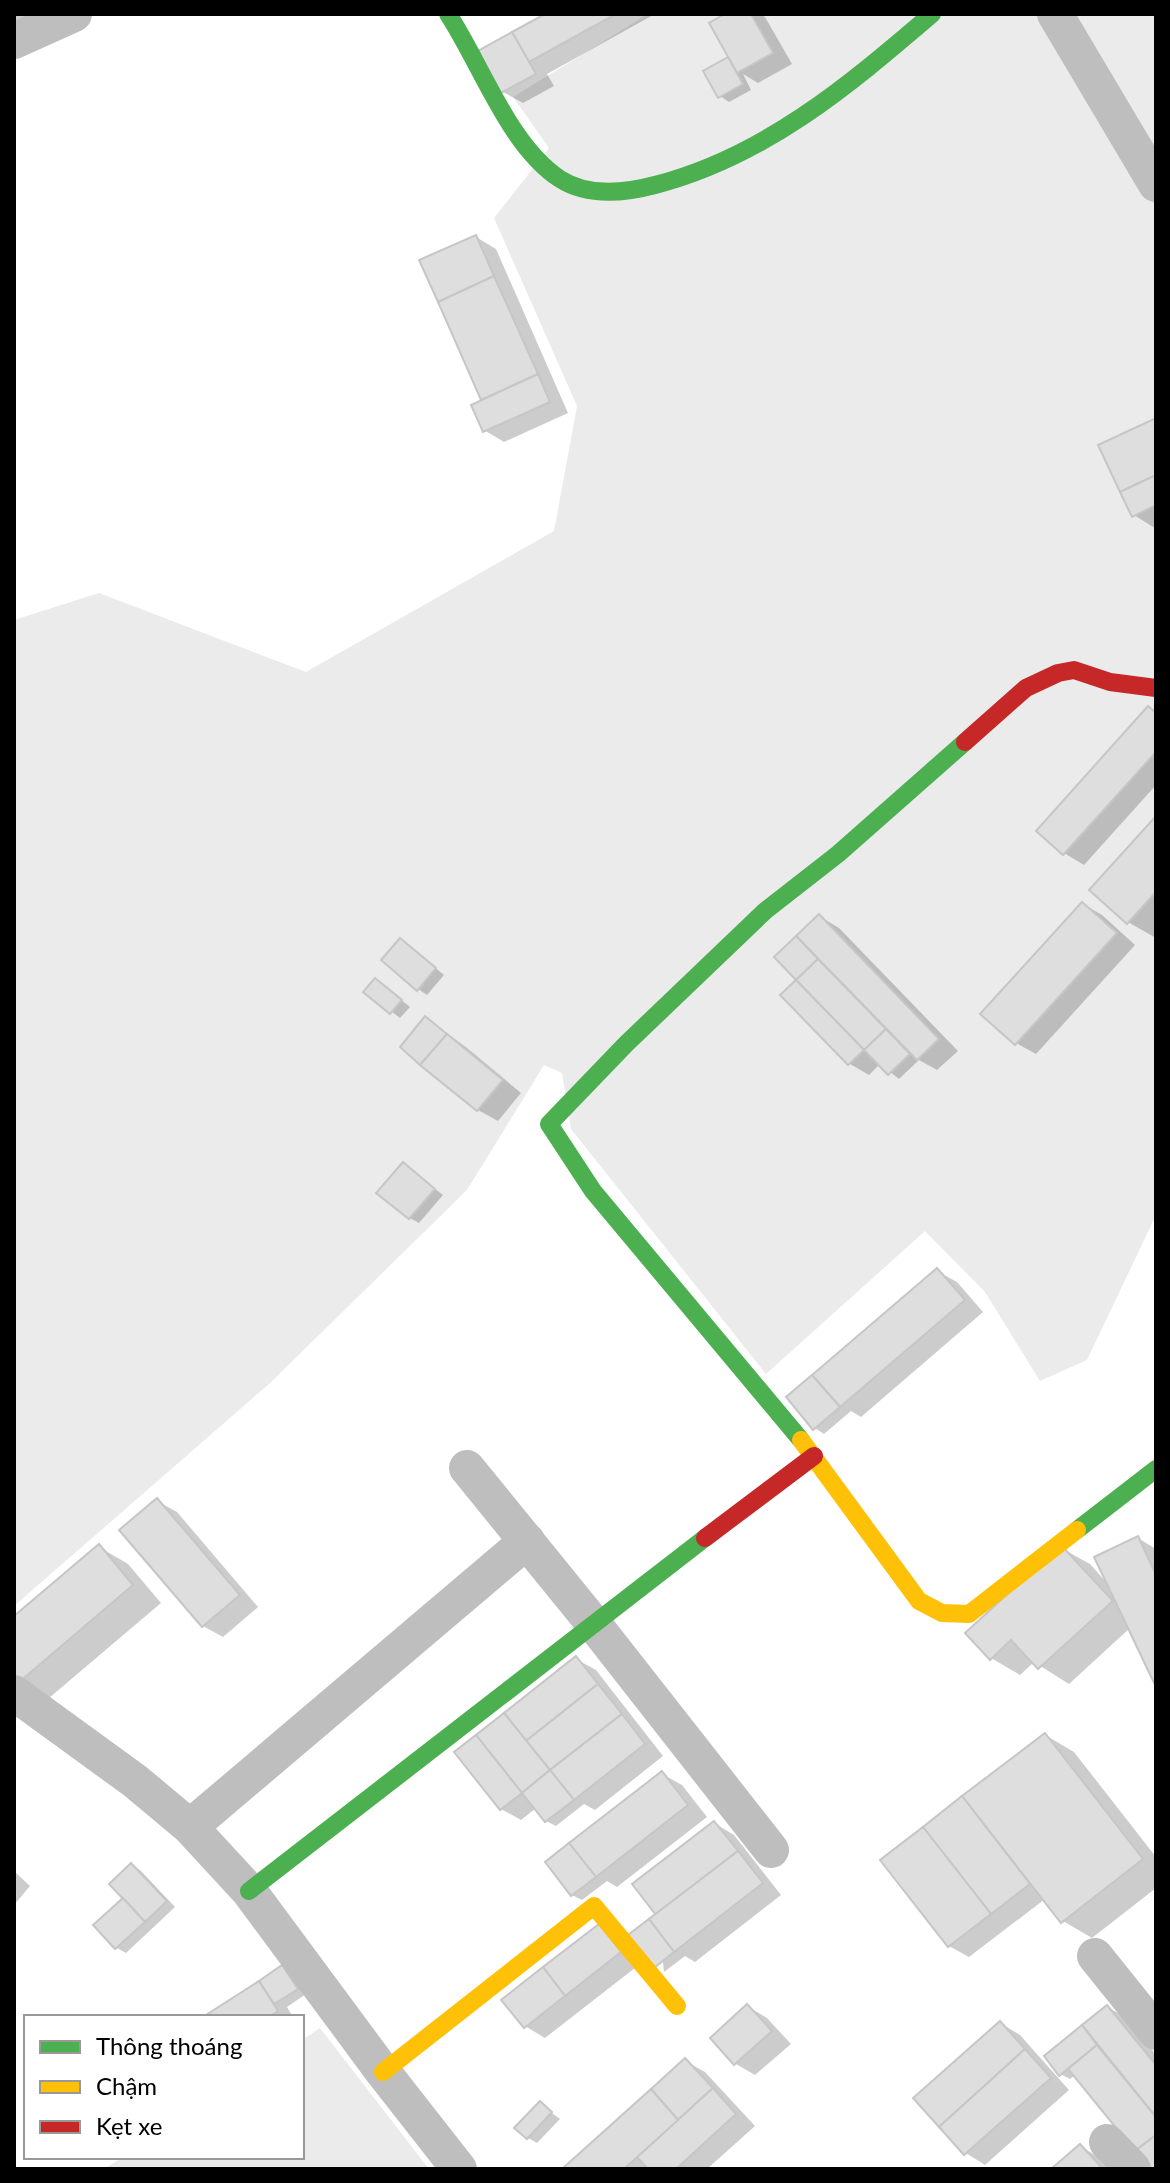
<svg xmlns="http://www.w3.org/2000/svg" width="1170" height="2183" viewBox="0 0 1170 2183" font-family="Lato,sans-serif">
	<style>
		.green { fill: #ebebeb }
		.shadow { fill: #0003 }
		.building { fill: #dedede; stroke: #c6c6c6; stroke-width: 2 }
		.lines { fill: none; stroke-linecap: round; stroke-linejoin: round }
		.street { stroke: #bebebe; stroke-width: 36 }
		.fast { stroke: #4caf50; stroke-width: 18 }
		.slow { stroke: #ffc107; stroke-width: 18 }
		.jam { stroke: #c62828; stroke-width: 18 }
	</style>
	<rect width="100%" height="100%" fill="#fff"/>
	<g class="green">
		<polygon points="648,14 1156,14 1156,1215 1087,1360 1040,1381 985,1292 925,1231 766,1374 571,1129 562,1073 544,1065 467,1190 269,1384 14,1606 14,620 99,593 306,672 554,531 577,406 494,218 549,148 513,97"/>
		<polygon points="320,2028 429,2169 104,2169 123,2157 302,2157 302,2040"/>
	</g>
	<g class="shadow">
		<polygon points="14,14 67,14 14,33"/>
		<polygon points="549,14 655,14 547,74 554,86 523,103 503,92"/>
		<polygon points="729,14 760,14 765,17 792,64 758,83 743,74 751,90 729,102 720,96 706,72 730,58"/>
		<polygon points="476,237 496,249 568,413 504,442 484,430 484,401 421,261"/>
		<polygon points="1156,420 1156,525 1153,527 1134,515"/>
		<polygon points="1156,713 1156,785 1084,865 1064,853"/>
		<polygon points="1156,820 1156,938 1128,922"/>
		<polygon points="1083,904 1102,915 1135,945 1036,1054 1016,1043"/>
		<polygon points="819,916 839,928 958,1051 937,1070 919,1060 899,1079 880,1064 869,1075 850,1064 783,995 799,980 777,957"/>
		<polygon points="409,946 444,975 427,995 418,989"/>
		<polygon points="376,980 410,1007 400,1018 366,992"/>
		<polygon points="426,1018 467,1048 521,1093 498,1121 478,1110"/>
		<polygon points="403,1164 443,1195 419,1223 410,1218"/>
		<polygon points="937,1271 957,1282 983,1312 861,1417 851,1411 824,1434 815,1428"/>
		<polygon points="157,1501 177,1512 258,1607 223,1637 203,1626"/>
		<polygon points="1138,1538 1156,1549 1156,1682 1130,1628 1069,1684 1034,1662 1020,1675 991,1658 1061,1548 1090,1564 1108,1584"/>
		<polygon points="99,1547 128,1564 161,1603 49,1698 14,1675 14,1619"/>
		<polygon points="576,1659 596,1670 663,1756 595,1810 584,1804 556,1826 546,1821 536,1808 521,1820 501,1809"/>
		<polygon points="1045,1735 1074,1752 1156,1857 1156,1888 1092,1938 1063,1921 1045,1899 969,1957 949,1946 882,1861"/>
		<polygon points="662,1774 682,1785 707,1817 617,1887 607,1881 582,1900 572,1895"/>
		<polygon points="714,1823 734,1835 781,1895 695,1962 685,1956 664,1972 658,1915"/>
		<polygon points="132,1865 141,1871 175,1907 126,1953 117,1948 96,1925 126,1898"/>
		<polygon points="14,1871 30,1886 14,1905"/>
		<polygon points="599,1926 640,1964 545,2038 525,2026"/>
		<polygon points="282,1967 292,1973 306,1994 287,2007 293,2017 206,2017"/>
		<polygon points="747,2006 767,2018 791,2044 755,2075 736,2064 712,2038"/>
		<polygon points="1107,2007 1127,2018 1156,2055 1156,2169 1152,2169 1075,2075 1070,2079 1060,2074 1046,2056"/>
		<polygon points="1000,2023 1020,2035 1069,2090 985,2165 966,2153"/>
		<polygon points="685,2061 705,2072 755,2126 707,2169 565,2169"/>
		<polygon points="540,2104 560,2119 537,2143 528,2138"/>
		<polygon points="1080,2146 1100,2158 1110,2169 1054,2169"/>
	</g>
	<g class="building">
		<polygon points="545,14 616,14 529,62 512,32"/>
		<polygon points="725,14 751,14 773,53 737,73 709,23"/>
		<polygon points="512,32 536,74 501,93 478,51"/>
		<polygon points="728,57 743,84 718,98 703,71"/>
		<polygon points="476,235 494,276 438,302 419,260"/>
		<polygon points="494,276 538,374 481,400 438,302"/>
		<polygon points="538,374 550,402 483,432 471,405"/>
		<polygon points="1156,418 1156,475 1120,492 1098,445"/>
		<polygon points="1156,475 1156,505 1132,517 1120,492"/>
		<polygon points="1148,706 1156,713 1156,752 1063,855 1036,831"/>
		<polygon points="1156,816 1156,892 1127,924 1089,890"/>
		<polygon points="1082,902 1117,933 1015,1045 980,1014"/>
		<polygon points="819,914 939,1039 917,1060 796,936"/>
		<polygon points="796,936 818,959 796,980 774,957"/>
		<polygon points="400,938 436,968 417,991 381,960"/>
		<polygon points="818,959 886,1029 864,1050 796,980"/>
		<polygon points="375,978 402,1000 390,1014 363,992"/>
		<polygon points="796,980 864,1050 848,1065 780,995"/>
		<polygon points="425,1016 447,1034 420,1065 400,1047"/>
		<polygon points="886,1029 910,1054 888,1075 864,1050"/>
		<polygon points="447,1034 503,1080 477,1111 420,1065"/>
		<polygon points="403,1162 435,1189 409,1219 376,1193"/>
		<polygon points="937,1268 965,1300 840,1407 812,1375"/>
		<polygon points="812,1375 840,1407 813,1430 786,1397"/>
		<polygon points="157,1498 240,1595 202,1627 119,1530"/>
		<polygon points="1138,1536 1156,1575 1156,1687 1094,1557"/>
		<polygon points="99,1544 133,1585 18,1683 14,1678 14,1616"/>
		<polygon points="1061,1545 1113,1601 1038,1669 1011,1640 990,1660 965,1633"/>
		<polygon points="576,1656 598,1684 526,1741 504,1713"/>
		<polygon points="598,1684 622,1714 550,1770 526,1741"/>
		<polygon points="504,1713 550,1770 522,1793 476,1735"/>
		<polygon points="622,1714 645,1744 574,1800 550,1770"/>
		<polygon points="1045,1733 1143,1859 1061,1923 962,1796"/>
		<polygon points="476,1735 522,1793 500,1810 454,1752"/>
		<polygon points="550,1770 574,1800 545,1822 522,1793"/>
		<polygon points="662,1771 688,1805 596,1877 569,1843"/>
		<polygon points="962,1796 1030,1884 991,1914 923,1827"/>
		<polygon points="714,1821 738,1851 656,1915 632,1884"/>
		<polygon points="923,1827 991,1914 948,1947 880,1860"/>
		<polygon points="569,1843 596,1877 571,1896 545,1862"/>
		<polygon points="738,1851 763,1883 674,1952 649,1919"/>
		<polygon points="131,1863 167,1901 145,1922 109,1884"/>
		<polygon points="123,1898 145,1922 115,1949 93,1925"/>
		<polygon points="649,1919 674,1952 654,1968 628,1935"/>
		<polygon points="599,1924 621,1952 565,1996 543,1967"/>
		<polygon points="282,1965 298,1989 274,2004 259,1981"/>
		<polygon points="543,1967 565,1996 524,2028 501,2000"/>
		<polygon points="259,1981 278,2011 269,2017 203,2017"/>
		<polygon points="747,2004 772,2031 734,2065 710,2038"/>
		<polygon points="1107,2005 1156,2065 1156,2117 1082,2025"/>
		<polygon points="1000,2021 1025,2049 939,2127 913,2098"/>
		<polygon points="1082,2025 1097,2045 1059,2076 1044,2056"/>
		<polygon points="1097,2045 1156,2117 1156,2135 1135,2151 1068,2069"/>
		<polygon points="1025,2049 1051,2078 964,2155 939,2127"/>
		<polygon points="685,2058 713,2088 678,2120 651,2089"/>
		<polygon points="713,2088 736,2114 676,2169 648,2169 637,2157"/>
		<polygon points="651,2089 678,2120 624,2169 562,2169"/>
		<polygon points="540,2101 552,2112 527,2139 514,2128"/>
		<polygon points="1156,2135 1156,2169 1149,2169 1135,2151"/>
		<polygon points="1080,2144 1103,2169 1051,2169"/>
	</g>
	<g class="lines">
		<g class="street">
			<polyline points="1055,14 1156,184"/>
			<polyline points="14,41 74,14"/>
			<polyline points="467,1468 593,1623 771,1850"/>
			<polyline points="14,1693 135,1781 190,1827 249,1891 383,2072 459,2169"/>
			<polyline points="190,1827 527,1541"/>
			<polyline points="1095,1956 1156,2032"/>
			<polyline points="1107,2142 1133,2169"/>
		</g>
		<g class="fast">
			<path d="M448,14C481,64 509,146 560,179C588,197 625,193 655,185C764,157 848,86 932,14"/>
			<polyline points="801,1440 593,1191 549,1124 626,1044 765,911 838,854 965,742"/>
			<polyline points="1077,1530 1156,1469"/>
			<polyline points="249,1891 705,1538"/>
		</g>
		<g class="slow">
			<polyline points="801,1440 919,1601 942,1613 969,1614 1077,1530"/>
			<polyline points="383,2072 594,1906 677,2006"/>
		</g>
		<g class="jam">
			<polyline points="965,742 1026,688 1058,673 1074,670 1110,682 1156,688"/>
			<polyline points="705,1538 814,1456"/>
		</g>
	</g>
	<rect width="1170" height="2183" fill="none" stroke="#000000" stroke-width="32"/>
	<rect x="24" y="2015" width="280" height="144" fill="#ffffff" stroke="#999999" stroke-width="2"/>
	<rect x="40" y="2041" width="40" height="12" fill="#4caf50" stroke="#999999" stroke-width="2"/>
	<text x="96" y="2055" font-size="24" fill="#000000">Thông thoáng</text>
	<rect x="40" y="2081" width="40" height="12" fill="#ffc107" stroke="#999999" stroke-width="2"/>
	<text x="96" y="2095" font-size="24" fill="#000000">Chậm</text>
	<rect x="40" y="2121" width="40" height="12" fill="#c62828" stroke="#999999" stroke-width="2"/>
	<text x="96" y="2135" font-size="24" fill="#000000">Kẹt xe</text>
</svg>
